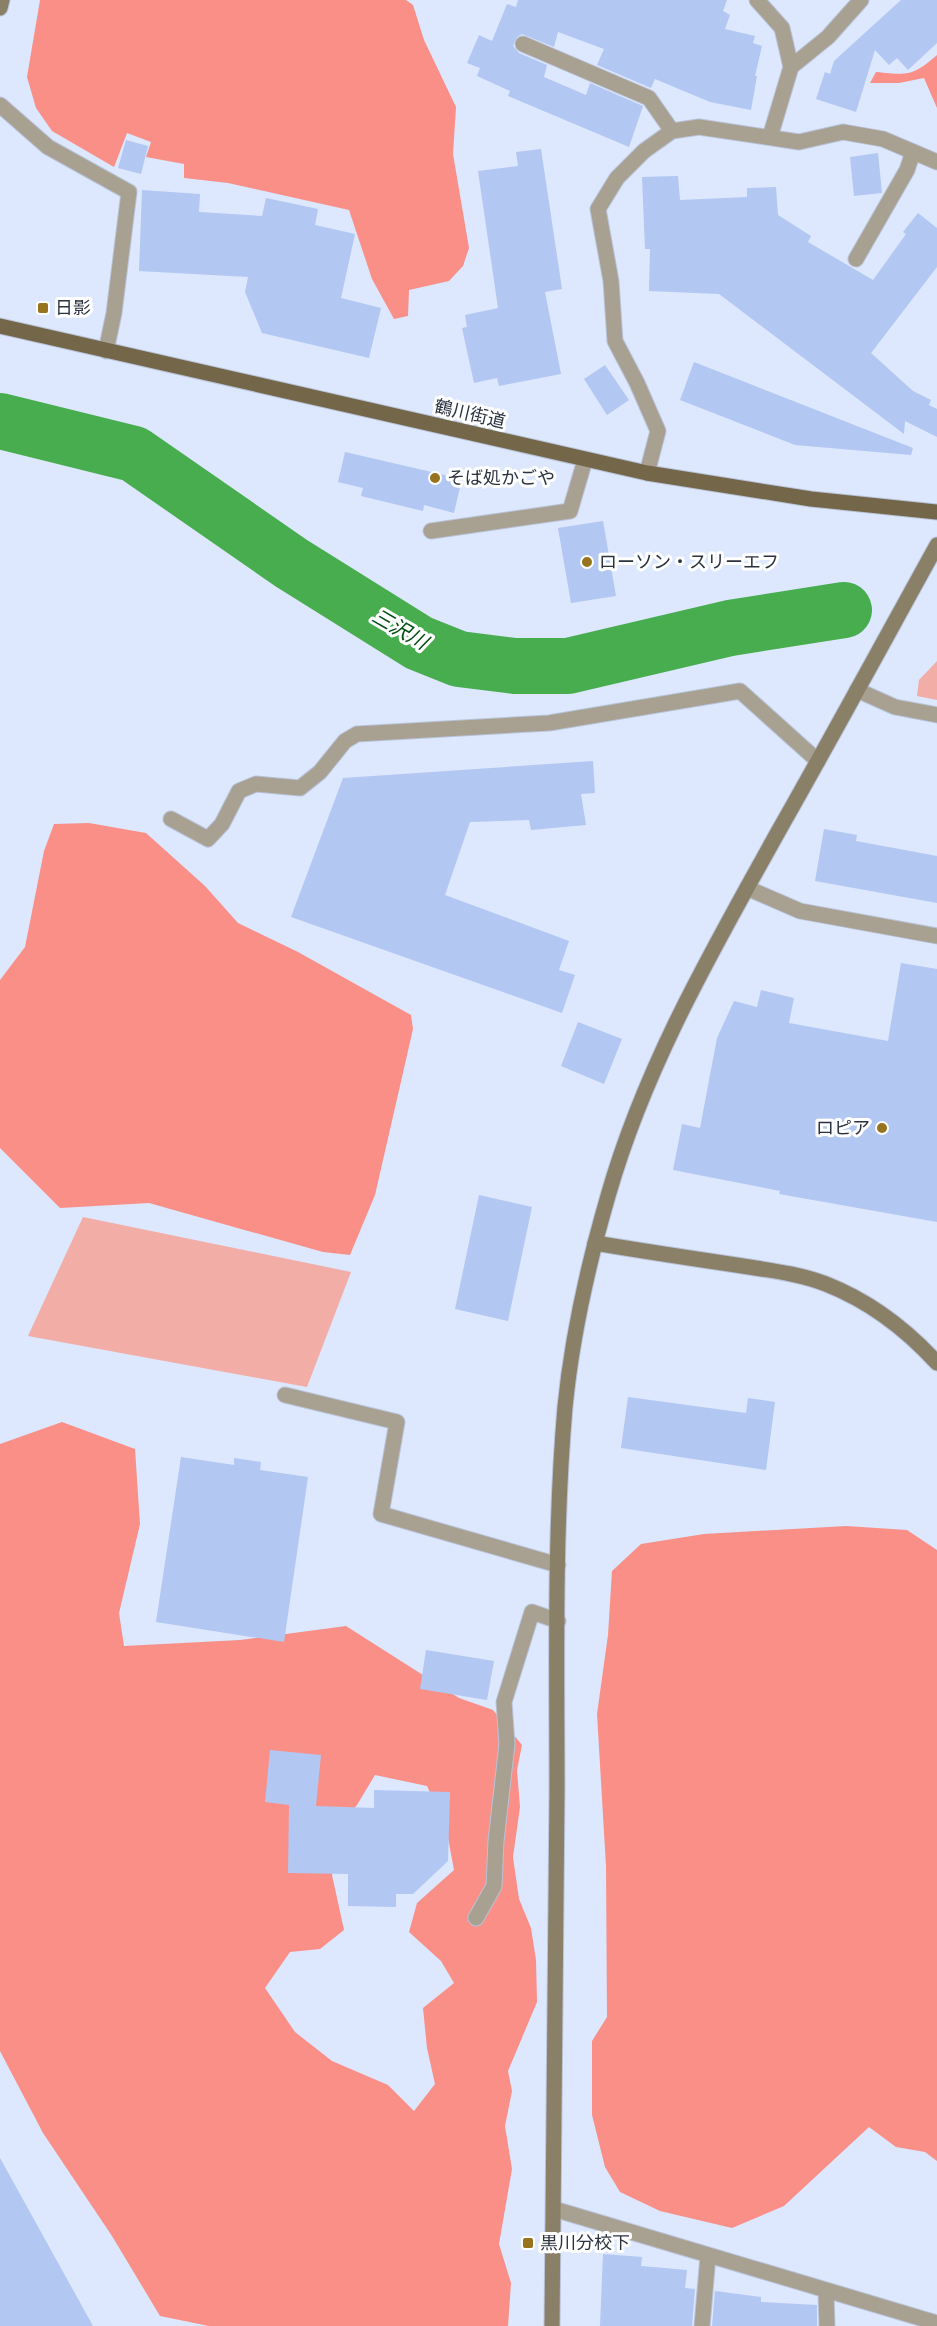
<svg xmlns="http://www.w3.org/2000/svg" width="937" height="2326" viewBox="0 0 937 2326" font-family="'Space Grotesk','Noto Sans JP',sans-serif">
	<style>
		.green { fill: #f3ada7 }
		.forest { fill: #f98f87; fill-rule: evenodd }
		.lines { fill: none; stroke-linecap: round; stroke-linejoin: round }
		.river { stroke: #47ad4f; stroke-width: 56 }
		.building { fill: #b2c7f2 }
		.lane-casing { stroke: #b9c3d8; stroke-width: 17 }
		.street-casing { stroke: #b9c3d8; stroke-width: 17 }
		.secondary-casing { stroke: #b9c3d8; stroke-width: 17 }
		.primary-casing { stroke: #b9c3d8; stroke-width: 17 }
		.lane { stroke: #a8a191; stroke-width: 15 }
		.street { stroke: #a8a191; stroke-width: 15 }
		.secondary { stroke: #8a7f67; stroke-width: 15 }
		.primary { stroke: #746649; stroke-width: 15 }
		.poi-dot { fill: #96731c; stroke: #fff; stroke-width: 2 }
		.labels { text-anchor: middle; stroke-width: 6; stroke-linejoin: round; paint-order: stroke }
		.poi-label { font-size: 18px; fill: #2a313f; stroke: #fff; text-anchor: start }
		.street-label { font-size: 18px; fill: #2a313f; stroke: #fff }
		.water-label { font-size: 20px; font-style: italic; fill: #004d0f; stroke: #fff }
	</style>
	<rect width="100%" height="100%" fill="#dde7fe"/>
	<g class="green">
		<polygon points="937,661 937,700 917,696 919,680"/>
		<polygon points="83,1217 351,1272 307,1387 28,1336"/>
	</g>
	<g class="forest">
		<polygon points="40,0 406,0 413,5 424,40 456,107 453,154 469,248 463,266 449,281 409,290 408,316 394,319 372,279 349,210 228,183 184,178 184,164 146,157 151,142 127,133 114,167 52,131 36,108 27,77"/>
		<path d="M937,55V108L924,78L899,83H870L876,72C907,75 912,77 937,55Z"/>
		<polygon points="89,823 146,833 205,886 238,923 298,952 411,1015 413,1029 375,1195 350,1255 323,1252 149,1203 60,1208 0,1148 0,980 25,947 44,851 54,824"/>
		<path d="M62,1422L135,1449L140,1524L119,1613L124,1646L240,1640L346,1626L459,1698L493,1710L522,1745L517,1770L520,1807L513,1857L519,1899L531,1928L536,1960L537,2002L508,2071L512,2091L505,2126L512,2169L499,2244L511,2283L508,2326H209L160,2316L112,2236L43,2133L0,2051V1444ZM375,1775L427,1786L446,1827L454,1870L417,1903L409,1932L441,1961L454,1983L423,2008L427,2048L435,2084L414,2111L388,2085L332,2061L295,2032L265,1988L290,1952L320,1949L344,1930L332,1875L340,1824L357,1805Z"/>
		<polygon points="846,1526 907,1530 937,1550 937,2161 925,2152 896,2147 869,2127 784,2206 732,2228 660,2211 620,2192 605,2167 592,2115 592,2041 607,2017 606,1866 597,1714 608,1635 612,1571 641,1544 704,1534"/>
	</g>
	<g class="lines">
		<polyline class="river" points="0,421 134,454 291,563 419,643 459,659 515,666 568,666 730,628 844,610"/>
	</g>
	<g class="building">
		<polygon points="518,0 727,0 723,11 730,15 725,29 755,36 753,43 762,46 755,76 757,76 751,110 710,102 655,79 651,88 597,65 604,49 558,32 554,47 522,34 517,37 513,46 519,53 547,65 544,77 586,95 590,83 643,106 629,147 508,96 510,91 477,76 480,68 467,63 479,35 492,41 507,4 516,7"/>
		<polygon points="901,0 937,0 937,43 908,70 897,58 889,65 875,50 856,112 816,99 825,72 830,74 834,61"/>
		<polygon points="126,140 148,146 141,174 118,168"/>
		<polygon points="541,149 562,289 545,292 561,374 499,386 497,378 474,383 462,328 467,327 465,315 498,308 478,171 518,166 516,152"/>
		<polygon points="878,153 882,193 854,196 850,157"/>
		<polygon points="678,176 680,200 747,197 747,188 776,187 778,215 811,236 808,242 873,280 906,234 903,232 918,213 937,228 937,267 871,353 913,391 931,400 929,405 937,409 937,437 905,421 904,434 719,294 649,291 650,249 645,249 642,177"/>
		<polygon points="142,190 200,194 199,212 262,216 266,198 318,209 315,225 355,234 341,298 381,308 369,358 262,333 245,292 248,277 139,271"/>
		<polygon points="694,362 913,448 911,455 795,445 680,400"/>
		<polygon points="605,365 629,400 607,415 584,379"/>
		<polygon points="345,452 462,479 454,513 424,505 423,511 361,496 363,488 338,482"/>
		<polygon points="603,521 616,596 571,603 558,528"/>
		<polygon points="593,761 595,793 581,794 586,825 531,830 529,820 470,822 445,895 569,941 559,970 575,975 562,1013 291,917 343,778"/>
		<polygon points="824,829 857,835 856,841 937,856 937,903 815,881"/>
		<polygon points="901,963 937,969 937,1222 779,1194 780,1191 673,1170 682,1124 700,1128 717,1038 734,1001 757,1007 761,990 794,998 789,1023 888,1041"/>
		<polygon points="578,1022 622,1039 604,1084 561,1066"/>
		<polygon points="479,1195 532,1207 508,1321 455,1309"/>
		<polygon points="628,1397 746,1413 748,1398 775,1402 766,1470 621,1448"/>
		<polygon points="181,1457 234,1465 234,1458 261,1462 260,1470 308,1477 284,1642 156,1622"/>
		<polygon points="426,1650 494,1661 487,1700 420,1689"/>
		<polygon points="270,1750 321,1755 316,1806 374,1808 374,1790 450,1792 448,1861 413,1894 396,1894 396,1907 348,1906 348,1874 288,1873 289,1805 265,1802"/>
		<polygon points="0,2158 93,2326 0,2326"/>
		<polygon points="603,2254 642,2257 641,2266 687,2270 685,2288 695,2289 692,2326 600,2326"/>
		<polygon points="715,2291 761,2297 761,2302 817,2305 817,2326 712,2326"/>
	</g>
	<g class="lines">
		<defs>
			<g id="lane">
				<polyline points="757,0 782,28 791,67"/>
				<polyline points="523,44 649,98 672,131"/>
				<polyline points="856,259 907,170 913,152"/>
				<polyline points="431,531 570,511 585,460"/>
				<polyline points="476,1918 494,1886 496,1841 507,1744 504,1702 532,1612 558,1621"/>
			</g>
			<g id="street">
				<polyline points="0,105 48,147 129,192 114,313 106,351"/>
				<polyline points="770,137 791,67 828,37 861,0"/>
				<polyline points="647,473 658,431 637,383 615,341 611,281 598,209 617,178 644,151 672,131 699,127 799,142 843,132 883,139 937,162"/>
				<polyline points="857,690 895,707 937,715"/>
				<polyline points="171,819 208,839 222,824 239,791 256,784 300,788 320,772 345,741 357,734 549,723 740,691 818,761"/>
				<polyline points="747,888 800,911 937,936"/>
				<polyline points="285,1395 397,1422 381,1514 558,1565"/>
				<polyline points="554,2209 937,2323"/>
				<polyline points="826,2291 827,2326"/>
				<polyline points="702,2326 708,2256"/>
			</g>
			<g id="secondary">
				<polyline points="0,8 2,0"/>
				<path d="M595,1243C642,1251 689,1258 736,1265C766,1270 798,1273 826,1284C869,1301 906,1329 937,1363"/>
				<path d="M552,2326C555,2148 557,1970 557,1792C557,1664 554,1535 565,1407C572,1336 588,1265 608,1196C645,1066 713,949 778,832C832,737 884,641 937,545"/>
			</g>
			<polyline id="primary" points="0,326 647,473 811,499 937,512"/>
		</defs>
		<use href="#lane" class="lane-casing"/>
		<use href="#street" class="street-casing"/>
		<use href="#secondary" class="secondary-casing"/>
		<use href="#primary" class="primary-casing"/>
		<use href="#lane" class="lane"/>
		<use href="#street" class="street"/>
		<use href="#secondary" class="secondary"/>
		<use href="#primary" class="primary"/>
	</g>
	<g class="poi-dot">
		<rect x="37" y="302" width="12" height="12" rx="3"/>
		<circle cx="435" cy="478" r="6"/>
		<circle cx="587" cy="562" r="6"/>
		<circle cx="882" cy="1128" r="6"/>
		<rect x="522" y="2237" width="12" height="12" rx="3"/>
	</g>
	<g class="labels">
		<g class="poi-label">
			<text x="55" y="314">日影</text>
			<text x="447" y="484">そば処かごや</text>
			<text x="599" y="568">ローソン・スリーエフ</text>
			<text x="870" y="1134" text-anchor="end">ロピア</text>
			<text x="540" y="2249">黒川分校下</text>
		</g>
		<g class="street-label">
			<text transform="translate(470 414) rotate(13)" y="6">鶴川街道</text>
		</g>
		<g class="water-label">
			<text transform="translate(400 629) rotate(30)" y="7">三沢川</text>
		</g>
	</g>
</svg>
